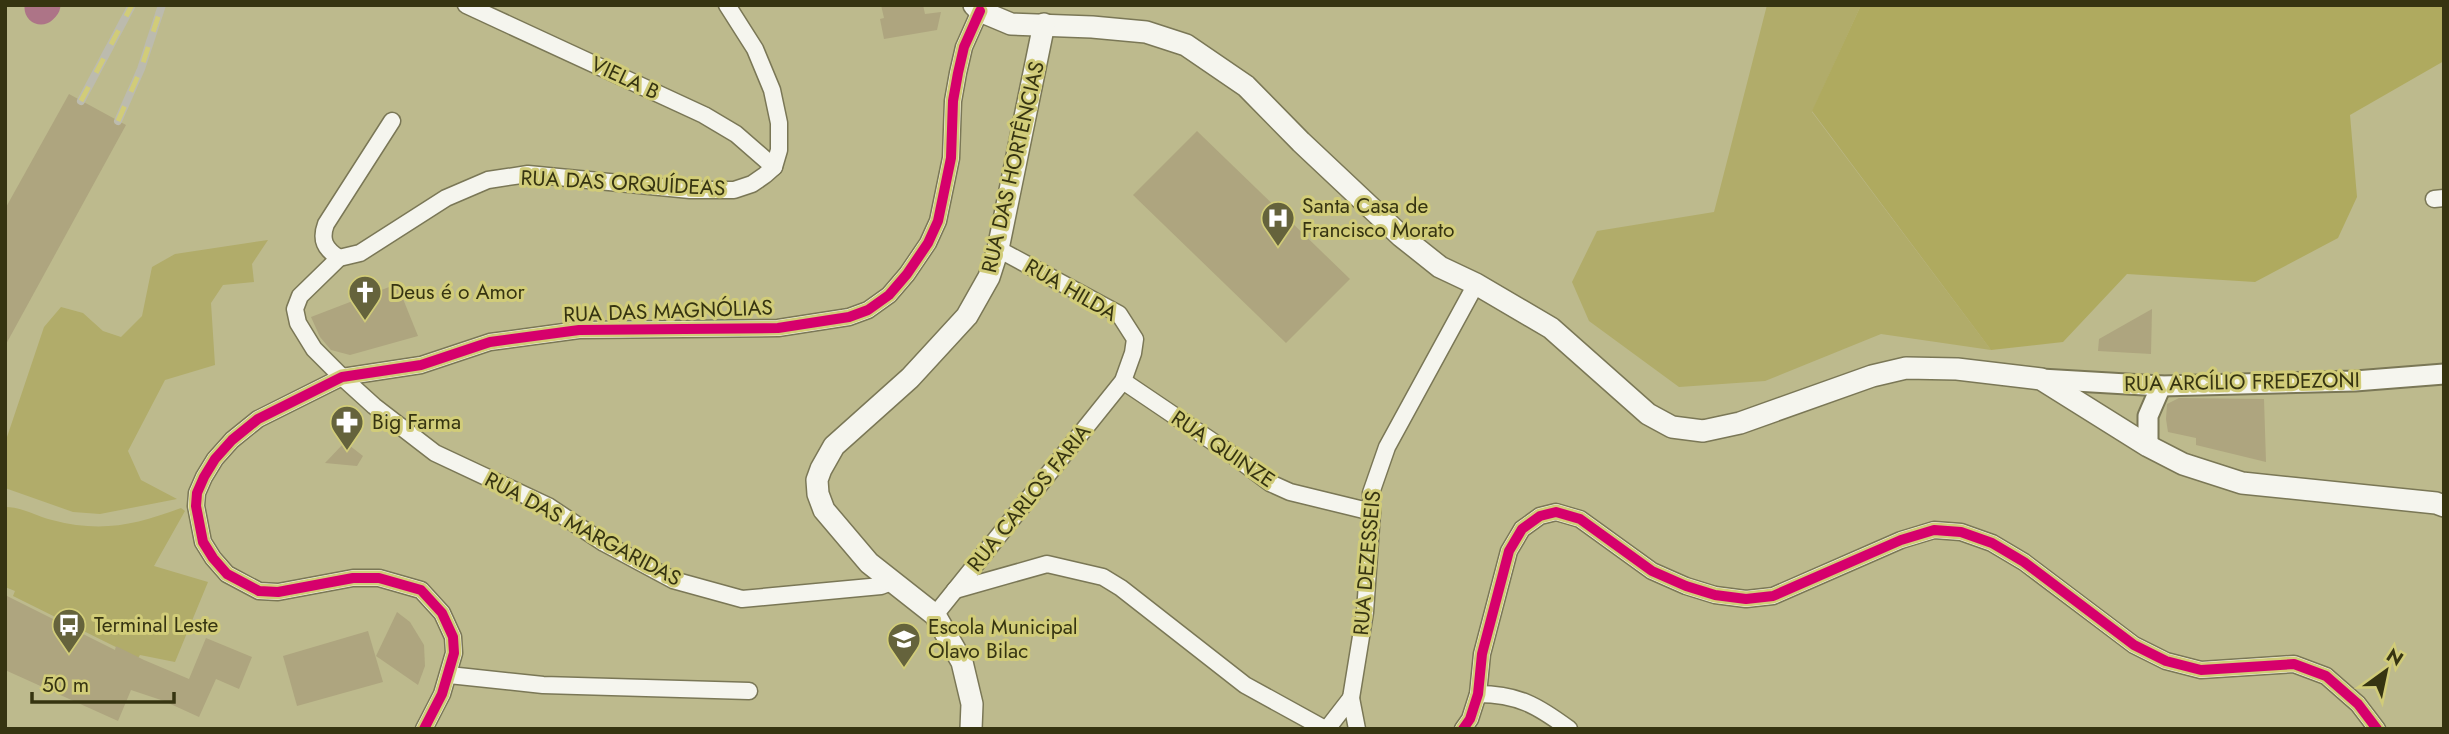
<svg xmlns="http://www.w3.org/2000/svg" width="2449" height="734" viewBox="0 0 2449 734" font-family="Jost,sans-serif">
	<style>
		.green { fill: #b1ac6a }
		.forest { fill: #afaa5f }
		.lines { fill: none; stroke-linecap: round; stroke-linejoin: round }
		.river { stroke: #ad7487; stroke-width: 33 }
		.building { fill: #aea57f }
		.minor-casing { stroke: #7a7756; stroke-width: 19 }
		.tertiary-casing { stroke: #7a7756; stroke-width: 23 }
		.secondary-casing { stroke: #7a7756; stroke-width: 24 }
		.minor { stroke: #f5f5ee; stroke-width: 16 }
		.tertiary { stroke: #f5f5ee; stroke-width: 19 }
		.secondary { stroke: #f5f5ee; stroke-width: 21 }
		.rail-casing { stroke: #bcbbae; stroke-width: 8 }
		.rail { stroke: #d1cc79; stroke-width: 5; stroke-dasharray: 16; stroke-linecap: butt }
		.cycleway-casing { stroke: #d1cc79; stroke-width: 15 }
		.cycleway { stroke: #d6006c; stroke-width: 10 }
		.labels { text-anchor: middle; stroke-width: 6; stroke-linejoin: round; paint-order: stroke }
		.street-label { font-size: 21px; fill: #363411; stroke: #d1cc79 }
		.poi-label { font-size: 21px; fill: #363411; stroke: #d1cc79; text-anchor: start }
	</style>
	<rect width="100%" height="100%" fill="#bdba8d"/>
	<g class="green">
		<polygon points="1767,5 1861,5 1812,112 1991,350 1881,334 1765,381 1679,387 1589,321 1572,282 1597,231 1714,212"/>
		<polygon points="268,240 252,264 254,282 223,285 211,303 215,365 165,380 128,451 141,480 177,499 100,514 73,512 5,488 5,443 44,327 61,307 83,313 103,331 121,337 142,316 152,267 175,254"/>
		<path d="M5,507C22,507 36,516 52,520C101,533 135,525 181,508L185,511L154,566L208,582L175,662L140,655L138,658L13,596L15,591L5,587Z"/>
	</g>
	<polygon class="forest" points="1861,5 2444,5 2444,61 2350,115 2357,197 2338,238 2255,282 2127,274 2063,342 1991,350 1812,111"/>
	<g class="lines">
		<polyline class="river" points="41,8 44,5"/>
	</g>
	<g class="building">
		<polygon points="881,5 923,5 925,14 941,12 937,30 884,39 880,19 884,18"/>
		<polygon points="69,94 126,125 5,346 5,209"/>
		<polygon points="1197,131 1350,279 1286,343 1133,195"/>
		<polygon points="397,284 418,336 350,355 331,350 320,337 311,317"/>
		<polygon points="2152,309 2151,354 2098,351 2099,339"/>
		<polygon points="2179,398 2264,399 2266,462 2196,445 2196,438 2168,432 2166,419 2167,404"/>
		<polygon points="345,442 363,456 357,466 325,463"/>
		<polygon points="5,595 115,650 116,646 144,660 189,679 206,638 252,657 239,689 216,679 199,717 164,701 131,690 118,721 5,670"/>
		<polygon points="397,612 410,622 424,645 425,666 418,685 376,656"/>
		<polygon points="368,631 383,682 297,706 283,656"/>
	</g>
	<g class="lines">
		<defs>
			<g id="minor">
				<polyline points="466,5 704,115 736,134 774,167"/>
				<polyline points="727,5 755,49 772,90 779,123 779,150 774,167 765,175 752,184 734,190 690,190 528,174 488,180 446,198 360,253 339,258 300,296 295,309 298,323 314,349 342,377 374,406 435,453 548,506 604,543 673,580 742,599 881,586 894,581"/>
				<polyline points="2434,199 2444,198"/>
				<path d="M339,258C325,249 320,240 326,224L392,121"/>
				<polyline points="1123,381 1234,456 1270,483 1290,492 1372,512"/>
				<polyline points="955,590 1047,564 1103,577 1121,588 1245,685 1325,729"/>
				<polyline points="935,615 1123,381 1133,353 1135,339 1119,314 998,249"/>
				<polyline points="449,675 543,685 749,691"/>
				<path d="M1478,694C1518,694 1538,706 1569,729"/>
				<polyline points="1351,698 1365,612 1372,512 1371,493 1387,447 1476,284"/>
				<polyline points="424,729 442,694 454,653 453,637 442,613 421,590 379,578 353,578 278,592 259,591 227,574 213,558 203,542 196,506 197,493 204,477 215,459 232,440 258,419 342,377 421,365 490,342 579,330 778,328 849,317 868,310 889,295 907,274 928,243 938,221 951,158 953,101 958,73 964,47 980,11"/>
				<polyline points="1327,729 1351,698 1357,729"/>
				<polyline points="1463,729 1470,719 1478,694 1482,654 1509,551 1522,529 1540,516 1556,512 1580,519 1652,571 1686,586 1715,595 1746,599 1773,596 1901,540 1934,530 1961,532 1992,543 2024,562 2134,645 2166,661 2201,670 2294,664 2326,676 2358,704 2377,729"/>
			</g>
			<g id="tertiary">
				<polyline points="2041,379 2161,386 2355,381 2444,374"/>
				<polyline points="2148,446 2148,416 2161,386"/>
			</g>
			<g id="secondary">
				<polyline points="974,5 980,11 1011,24 1092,27 1146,32 1186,45 1246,86 1301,142 1401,236 1440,267 1476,284 1551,328 1648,414 1672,427 1703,431 1740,423 1872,376 1906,368 1957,369 2041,379 2148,446 2183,464 2242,483 2436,503 2444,506"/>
				<polyline points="971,729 972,704 962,662 935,615 869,563 824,510 818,494 817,480 821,469 834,446 910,378 967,316 989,277 998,249 1044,24"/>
			</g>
		</defs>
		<use href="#minor" class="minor-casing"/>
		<use href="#tertiary" class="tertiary-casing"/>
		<use href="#secondary" class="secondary-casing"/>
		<use href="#minor" class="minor"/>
		<use href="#tertiary" class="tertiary"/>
		<use href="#secondary" class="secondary"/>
		<defs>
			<g id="rail">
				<polyline points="81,101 132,5"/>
				<polyline points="118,121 141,69 162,5"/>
			</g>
		</defs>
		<use href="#rail" class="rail-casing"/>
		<use href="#rail" class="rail"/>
		<defs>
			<g id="cycleway">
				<polyline points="424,729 442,694 454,653 453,637 442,613 421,590 379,578 353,578 278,592 259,591 227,574 213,558 203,542 196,506 197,493 204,477 215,459 232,440 258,419 342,377 421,365 490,342 579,330 778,328 849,317 868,310 889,295 907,274 928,243 938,221 951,158 953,101 958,73 964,47 980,11"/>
				<polyline points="1463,729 1470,719 1478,694 1482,654 1509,551 1522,529 1540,516 1556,512 1580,519 1652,571 1686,586 1715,595 1746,599 1773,596 1901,540 1934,530 1961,532 1992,543 2024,562 2134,645 2166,661 2201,670 2294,664 2326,676 2358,704 2377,729"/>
			</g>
		</defs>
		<use href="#cycleway" class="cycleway-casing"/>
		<use href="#cycleway" class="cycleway"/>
	</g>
	<defs>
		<symbol id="hospital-pin" viewBox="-11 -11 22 30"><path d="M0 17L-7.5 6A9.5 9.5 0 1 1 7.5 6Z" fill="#65633c" stroke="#d1cc79"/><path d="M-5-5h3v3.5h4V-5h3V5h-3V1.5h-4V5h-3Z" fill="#fff"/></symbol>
		<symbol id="church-pin" viewBox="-11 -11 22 30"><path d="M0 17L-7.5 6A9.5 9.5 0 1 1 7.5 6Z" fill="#65633c" stroke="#d1cc79"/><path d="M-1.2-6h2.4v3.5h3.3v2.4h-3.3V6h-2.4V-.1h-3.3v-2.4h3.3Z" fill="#fff"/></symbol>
		<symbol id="pharmacy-pin" viewBox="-11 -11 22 30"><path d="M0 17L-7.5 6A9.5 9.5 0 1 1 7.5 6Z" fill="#65633c" stroke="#d1cc79"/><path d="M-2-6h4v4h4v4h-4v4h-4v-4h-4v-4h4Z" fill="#fff"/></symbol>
		<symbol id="bus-pin" viewBox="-11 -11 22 30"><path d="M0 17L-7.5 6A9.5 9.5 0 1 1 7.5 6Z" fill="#65633c" stroke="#d1cc79"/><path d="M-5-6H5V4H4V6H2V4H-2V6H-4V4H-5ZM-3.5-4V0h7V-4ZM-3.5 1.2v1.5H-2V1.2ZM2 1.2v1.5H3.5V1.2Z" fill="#fff"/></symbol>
		<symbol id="school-pin" viewBox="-11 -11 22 30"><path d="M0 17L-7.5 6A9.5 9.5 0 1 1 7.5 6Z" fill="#65633c" stroke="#d1cc79"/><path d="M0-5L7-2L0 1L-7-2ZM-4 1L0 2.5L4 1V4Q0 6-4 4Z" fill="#fff"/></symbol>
	</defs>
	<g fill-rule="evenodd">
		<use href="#hospital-pin" x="1259" y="199" width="38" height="52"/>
		<use href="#church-pin" x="346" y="273" width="38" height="52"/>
		<use href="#pharmacy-pin" x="328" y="403" width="38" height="52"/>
		<use href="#bus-pin" x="50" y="606" width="38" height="52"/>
		<use href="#school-pin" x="885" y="620" width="38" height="52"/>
	</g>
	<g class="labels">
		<g class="street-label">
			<text transform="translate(625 78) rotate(25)" y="7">VIELA B</text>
			<text transform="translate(1013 167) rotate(-77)" y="7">RUA DAS HORTÊNCIAS</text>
			<text transform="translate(623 183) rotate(3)" y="7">RUA DAS ORQUÍDEAS</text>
			<text transform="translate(1071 290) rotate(30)" y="7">RUA HILDA</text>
			<text transform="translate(668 311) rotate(-2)" y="7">RUA DAS MAGNÓLIAS</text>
			<text transform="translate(2242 382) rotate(-1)" y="7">RUA ARCÍLIO FREDEZONI</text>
			<text transform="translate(1223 449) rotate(34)" y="7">RUA QUINZE</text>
			<text transform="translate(1029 498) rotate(-51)" y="7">RUA CARLOS FARIA</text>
			<text transform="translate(583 529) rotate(28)" y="7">RUA DAS MARGARIDAS</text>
			<text transform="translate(1367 563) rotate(-85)" y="7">RUA DEZESSEIS</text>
		</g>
		<g class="poi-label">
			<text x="1302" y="213">Santa Casa de<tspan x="1302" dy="24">Francisco Morato</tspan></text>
			<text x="390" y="299">Deus é o Amor</text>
			<text x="372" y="429">Big Farma</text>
			<text x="94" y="632">Terminal Leste</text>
			<text x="928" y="634">Escola Municipal<tspan x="928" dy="24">Olavo Bilac</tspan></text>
		</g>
	</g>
	<rect width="2449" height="734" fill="none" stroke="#363411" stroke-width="14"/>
	<g transform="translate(2386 671) rotate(33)" stroke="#d1cc79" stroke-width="5" paint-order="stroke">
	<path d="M0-5L12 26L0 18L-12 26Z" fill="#363411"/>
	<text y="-10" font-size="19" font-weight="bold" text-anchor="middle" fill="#363411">N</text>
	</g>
	<path d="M32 692v10h142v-10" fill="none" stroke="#363411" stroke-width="3.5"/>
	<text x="42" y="692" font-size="21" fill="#363411" stroke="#d1cc79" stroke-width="5" paint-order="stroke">50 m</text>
</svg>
